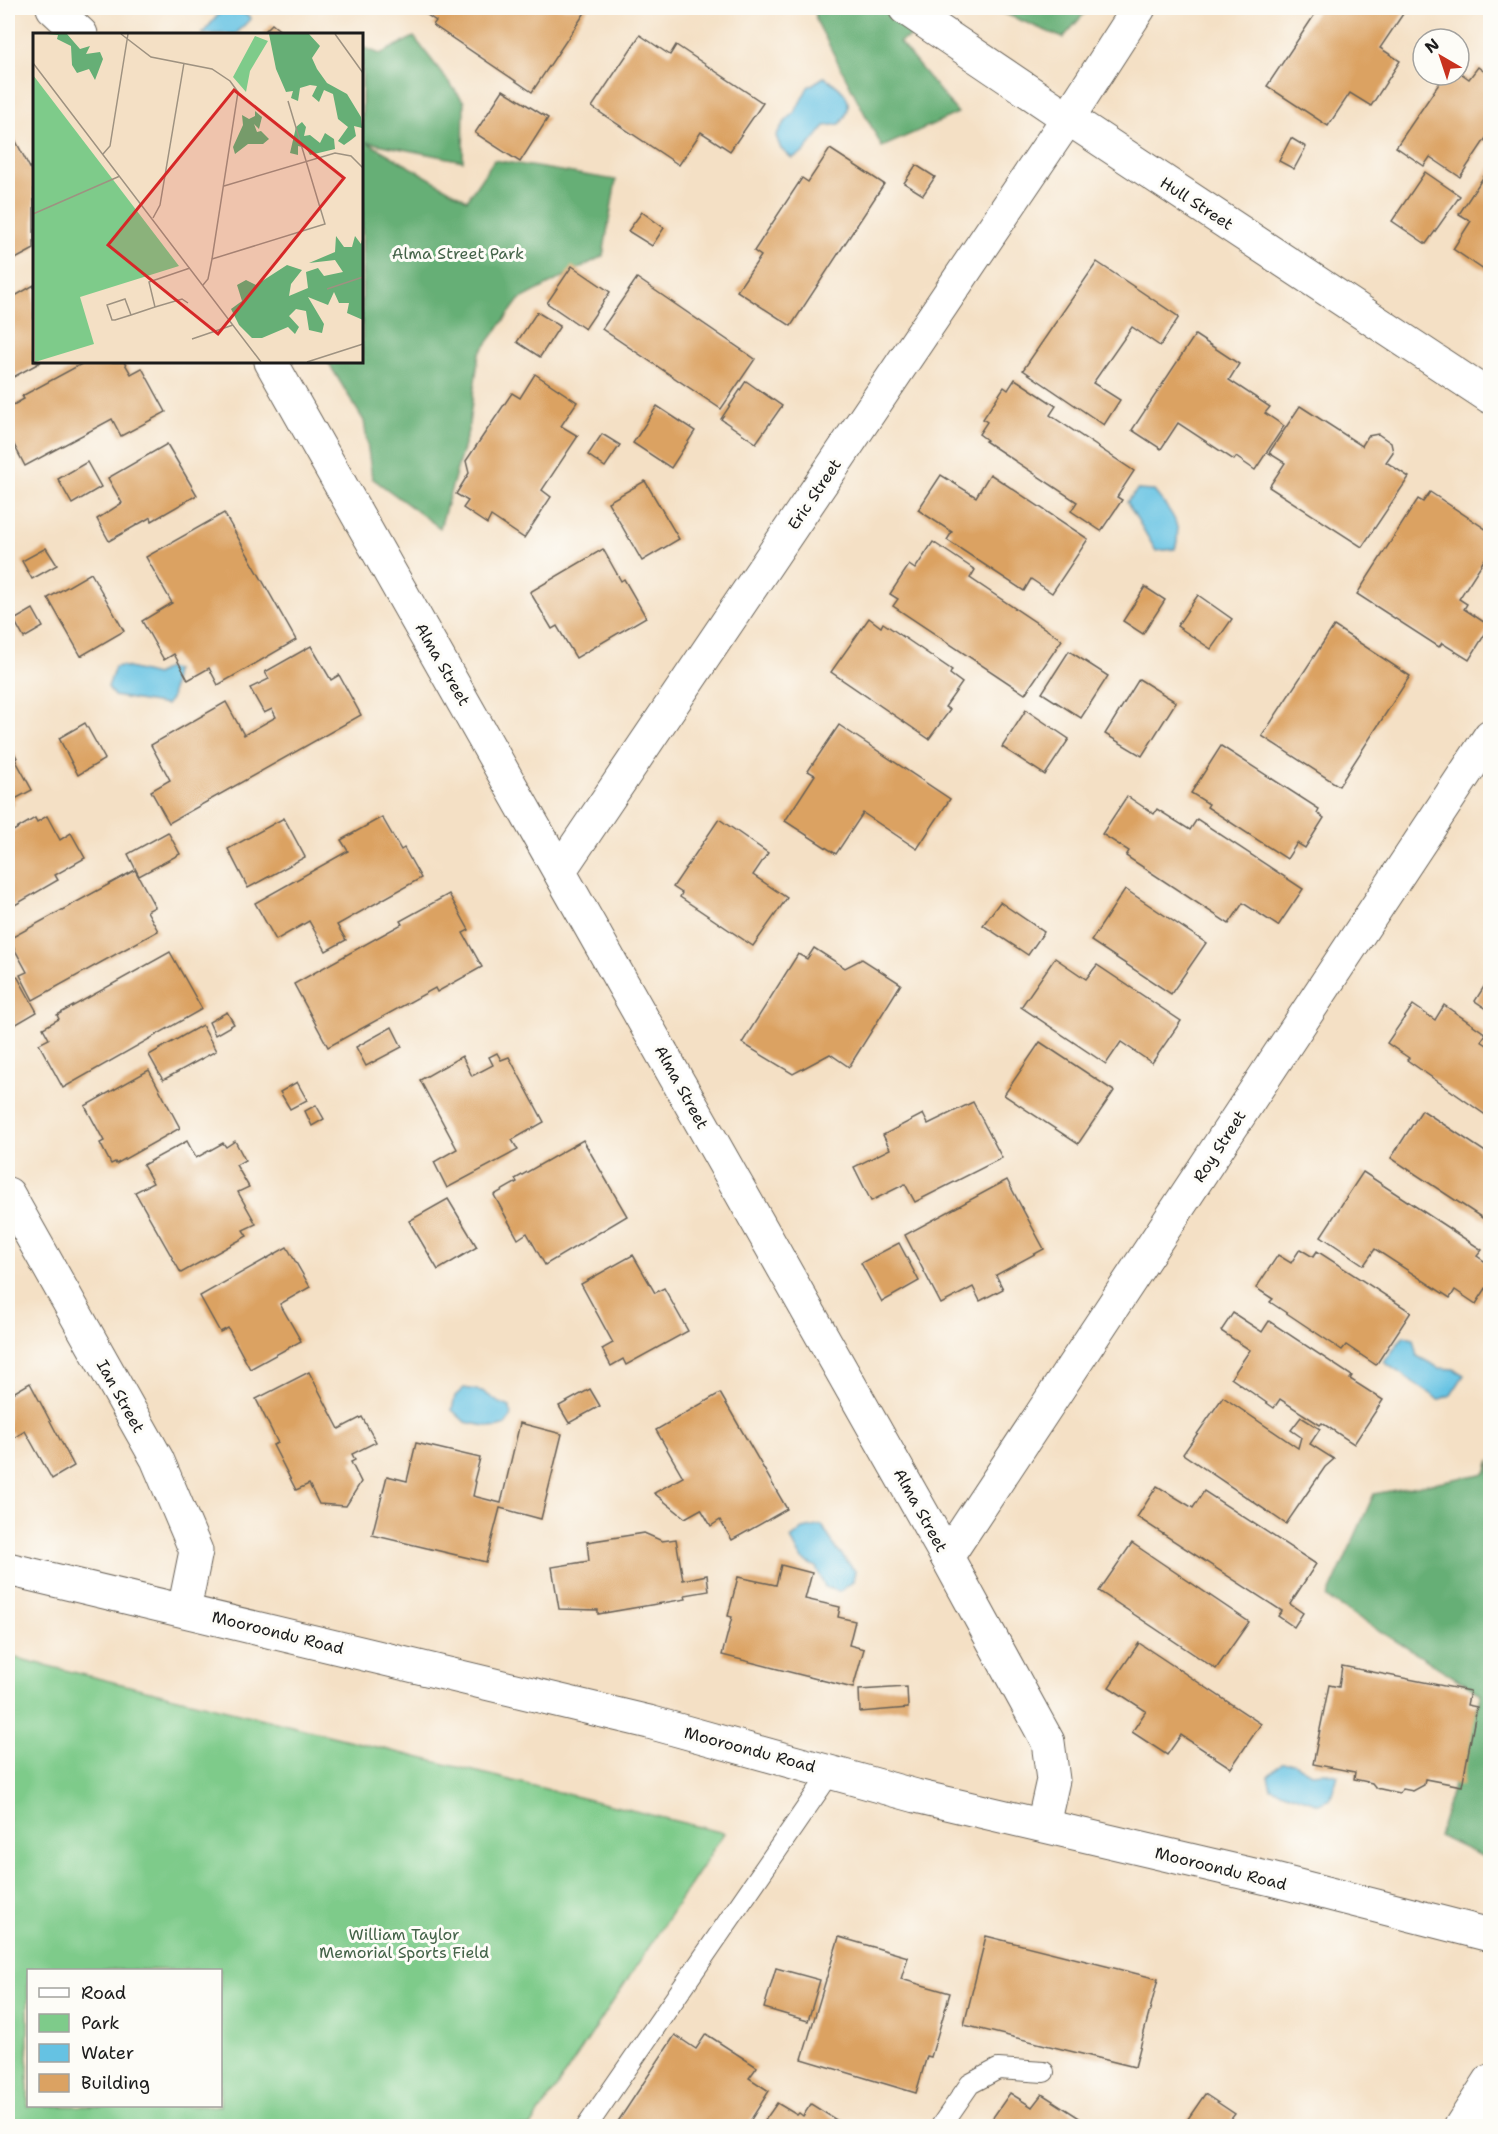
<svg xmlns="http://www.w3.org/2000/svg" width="1498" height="2134" viewBox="0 0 1498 2134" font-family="'Shantell Sans',sans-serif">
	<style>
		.green { fill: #7ecb8a; stroke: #4d7453; stroke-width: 1.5; fill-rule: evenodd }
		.forest { fill: #66af76; stroke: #416649; stroke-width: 1.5 }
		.water { fill: #65c2e3; stroke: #406f80; stroke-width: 1.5 }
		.building { fill: #dba262 }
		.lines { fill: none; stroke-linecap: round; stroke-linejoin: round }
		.service-casing { stroke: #686157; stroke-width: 22 }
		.minor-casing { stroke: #686157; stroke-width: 35 }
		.tertiary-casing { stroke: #686157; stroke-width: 35 }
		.service { stroke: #fff; stroke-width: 20 }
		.minor { stroke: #fff; stroke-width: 33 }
		.tertiary { stroke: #fff; stroke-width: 33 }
		.labels { text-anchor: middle; stroke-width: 6; stroke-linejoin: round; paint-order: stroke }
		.street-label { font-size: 16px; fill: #1c1c1c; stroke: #fdfcf7 }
		.park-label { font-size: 16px; fill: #436248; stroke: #fdfcf7 }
		.inset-road { fill: none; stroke: #9e9281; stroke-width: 1.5 }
		.view { fill: #d62828; fill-opacity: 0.15; stroke: #d62828; stroke-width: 3 }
		.inset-edge { fill: none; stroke: #1c1c1c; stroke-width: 3 }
	</style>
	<rect width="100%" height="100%" fill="#fdfcf7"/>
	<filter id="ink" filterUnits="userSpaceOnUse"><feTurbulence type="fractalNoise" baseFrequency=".0167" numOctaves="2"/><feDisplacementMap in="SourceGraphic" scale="12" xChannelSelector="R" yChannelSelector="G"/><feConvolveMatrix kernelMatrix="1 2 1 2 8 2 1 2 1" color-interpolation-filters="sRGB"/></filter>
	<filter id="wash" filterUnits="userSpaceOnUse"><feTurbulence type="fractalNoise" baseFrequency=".008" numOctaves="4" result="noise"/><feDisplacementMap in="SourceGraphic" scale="24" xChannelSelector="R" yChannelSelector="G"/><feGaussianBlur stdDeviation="1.35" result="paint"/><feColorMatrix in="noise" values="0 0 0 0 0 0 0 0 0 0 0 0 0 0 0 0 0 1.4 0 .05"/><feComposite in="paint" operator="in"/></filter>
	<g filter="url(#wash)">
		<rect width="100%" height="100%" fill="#f4e0c5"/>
		<path class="green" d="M8,1656L724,1833L531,2126H8ZM28,1970H220V2106H28Z"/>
		<g class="forest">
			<polygon points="815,8 967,8 899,42 958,113 882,147 816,20"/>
			<polygon points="991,8 1089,8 1063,38"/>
			<polygon points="414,37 464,102 463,161 367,142 467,200 494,160 616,180 603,256 519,300 479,354 468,431 440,528 372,478 364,421 328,362 362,362 362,47 380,54"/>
			<polygon points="1490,1460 1490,1860 1438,1836 1481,1694 1327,1598 1374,1494 1486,1473"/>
		</g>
		<g class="water">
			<polygon points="224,8 234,8 251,18 236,34 202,34"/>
			<path d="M824,77C844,89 858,102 840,124L825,126L803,153L792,158L781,149L776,136L783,124L795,112L808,87Z"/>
			<path d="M1137,490L1154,491C1169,510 1184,523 1175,549L1156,551L1127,502Z"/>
			<polygon points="121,666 156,675 167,668 175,670 171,699 166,705 114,696 108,687 115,667"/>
			<polygon points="1404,1336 1413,1339 1417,1356 1439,1368 1454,1369 1464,1375 1451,1395 1439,1400 1384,1362"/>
			<polygon points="464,1388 482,1391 498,1402 510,1407 511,1417 505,1425 496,1428 465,1422 452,1410 455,1396"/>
			<polygon points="822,1525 833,1544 855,1571 853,1581 840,1592 825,1587 816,1567 802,1560 791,1539 803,1529"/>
			<polygon points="1282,1763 1294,1763 1311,1773 1324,1772 1338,1776 1330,1799 1319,1804 1271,1788 1268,1776"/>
		</g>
		<g id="blocks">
			<g class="building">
				<polygon points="419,8 588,8 532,92 433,25 436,21 418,9"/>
				<polygon points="1319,8 1407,8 1380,48 1400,61 1371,106 1350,93 1328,126 1267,86"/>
				<polygon points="272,24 284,34 262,34"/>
				<polygon points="640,35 670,55 676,45 763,103 730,151 701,132 679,165 592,107"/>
				<polygon points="1478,67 1490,76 1490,132 1460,177 1430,157 1424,166 1396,147 1445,75 1459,75 1459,72 1469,79"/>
				<polygon points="503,90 548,118 520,162 475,133"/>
				<polygon points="8,126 34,176 34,249 8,263"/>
				<polygon points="1291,138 1306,147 1294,169 1279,161"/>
				<polygon points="830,149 884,184 791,326 737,291 761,256 754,251 802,178 808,182"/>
				<polygon points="916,165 935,177 923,195 904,183"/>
				<polygon points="1490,167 1490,274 1453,249 1471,221 1459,214"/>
				<polygon points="1425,172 1460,196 1426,244 1392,221"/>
				<polygon points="642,212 664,228 652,246 628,231"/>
				<polygon points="1097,262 1179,317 1160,346 1132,327 1093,383 1120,400 1104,425 1023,370"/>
				<polygon points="572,266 610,292 585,329 547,303"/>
				<polygon points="637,278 755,359 721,409 602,329"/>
				<polygon points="34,285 34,362 41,362 8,380 8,300"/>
				<polygon points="537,312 560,326 540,357 517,342"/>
				<polygon points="1195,335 1239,364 1229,380 1270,407 1265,413 1284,426 1255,470 1236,457 1234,460 1178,423 1161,449 1132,430"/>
				<polygon points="85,362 124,362 131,374 142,368 166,412 121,436 112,419 25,466 8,433 8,408 24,399 22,396"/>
				<polygon points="535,374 577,402 561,426 578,436 542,490 551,497 524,538 491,516 487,524 463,508 468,501 456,494 469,473 466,461 512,393 520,398"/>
				<polygon points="1015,379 1056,406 1050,415 1134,471 1117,497 1122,500 1101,531 1071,511 1077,502 985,441 987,440 979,434 987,422 983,419 1004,387 1008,390"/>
				<polygon points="746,381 782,406 756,443 721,419"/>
				<polygon points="657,406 695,431 671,468 633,443"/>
				<polygon points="1300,406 1362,446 1368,436 1378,434 1391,443 1393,452 1386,462 1409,477 1362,547 1269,487 1285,463 1269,453"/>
				<polygon points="602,434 620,445 605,467 588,455"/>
				<polygon points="167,444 197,495 152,521 151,517 109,541 97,519 122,503 108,478"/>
				<polygon points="87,462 101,487 72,504 58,479"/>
				<polygon points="990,474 1088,539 1052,593 1031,579 1024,591 947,540 952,532 918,510 941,475 976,497"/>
				<polygon points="645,481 679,539 642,561 608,502"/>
				<polygon points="1430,492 1490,532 1490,551 1459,599 1467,604 1464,609 1490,626 1469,660 1442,643 1439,647 1357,594 1418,499 1423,502"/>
				<polygon points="224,513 296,640 218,685 209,668 188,680 174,654 164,660 142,621 172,603 146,557"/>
				<polygon points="933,542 975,570 970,578 1062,640 1025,694 893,606 898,599 890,594 909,565 915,569"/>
				<polygon points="46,548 57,565 32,579 22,561"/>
				<polygon points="603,549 621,581 624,579 646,617 576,658 557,626 552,629 530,592"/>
				<polygon points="91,573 124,631 81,656 48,598"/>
				<polygon points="1145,587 1165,600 1143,634 1123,621"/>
				<polygon points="1198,595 1232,619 1211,649 1177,626"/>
				<polygon points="33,609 43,627 24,638 14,620"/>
				<polygon points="869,618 881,627 883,623 952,670 950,674 962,683 945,707 950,710 929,739 831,672"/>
				<polygon points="1334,626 1410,676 1339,786 1262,736"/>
				<polygon points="311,646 331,680 339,675 361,715 169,823 151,791 170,780 151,745 226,702 244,735 276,717 272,709 264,713 250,688 269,679 265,672"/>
				<polygon points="1069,651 1108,676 1081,718 1042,693"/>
				<polygon points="1139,679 1176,702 1142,756 1105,734"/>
				<polygon points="1026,710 1069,739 1045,775 1002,747"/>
				<polygon points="85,723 105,759 78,775 59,738"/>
				<polygon points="839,725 950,799 917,849 863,813 836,854 785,821 815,775 808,771"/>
				<polygon points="8,741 17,758 15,759 32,790 13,800 15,804 8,809"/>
				<polygon points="1221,746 1319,809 1317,813 1324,818 1305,848 1297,843 1287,859 1207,807 1209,804 1191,793"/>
				<polygon points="1127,796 1154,814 1157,809 1190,830 1197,819 1303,889 1278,926 1243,903 1229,924 1126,856 1129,851 1102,834"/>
				<polygon points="47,816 60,840 71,833 85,858 55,875 58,880 8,909 8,834 35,818 37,822"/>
				<polygon points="382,817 401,850 404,848 421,878 337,925 346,940 326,951 309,921 276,940 255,903 348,851 341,840"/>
				<polygon points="284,818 305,857 248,888 228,849"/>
				<polygon points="719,819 768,853 753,875 787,898 753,946 680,897 682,893 673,887"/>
				<polygon points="168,832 180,854 139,876 128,854"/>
				<polygon points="135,870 155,907 147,911 158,931 33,1000 20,975 27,972 9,939"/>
				<polygon points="1125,889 1206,943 1171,994 1091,941"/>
				<polygon points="449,894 469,930 463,933 482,967 437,992 435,988 328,1047 294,984 402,924 400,921"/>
				<polygon points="1000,902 1044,932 1028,955 983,925"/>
				<polygon points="814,948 845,968 862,959 901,984 849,1067 830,1054 793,1074 742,1043 798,954 807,959"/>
				<polygon points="170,952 202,1009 63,1088 39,1044 49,1039 43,1028 59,1019 57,1015"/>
				<polygon points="1055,958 1086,979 1097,965 1181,1021 1152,1063 1121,1042 1106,1064 1021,1007"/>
				<polygon points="17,976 37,1012 8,1029 8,982"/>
				<polygon points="1490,977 1490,1011 1475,1001"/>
				<polygon points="1413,1005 1435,1020 1444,1005 1486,1034 1481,1041 1490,1047 1490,1118 1407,1060 1409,1058 1387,1043"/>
				<polygon points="227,1012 234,1024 215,1035 209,1022"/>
				<polygon points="202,1025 216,1051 163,1080 149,1055"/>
				<polygon points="392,1027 402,1047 366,1066 356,1047"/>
				<polygon points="1040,1042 1114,1091 1078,1144 1004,1095"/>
				<polygon points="497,1053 501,1060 509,1057 544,1122 512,1140 518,1150 447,1188 434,1162 457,1149 420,1080 462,1056 472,1076 493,1065 489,1057"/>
				<polygon points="149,1070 180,1128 116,1164 115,1162 111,1164 100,1143 104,1141 85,1106"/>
				<polygon points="297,1082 307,1100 290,1109 280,1092"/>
				<polygon points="973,1102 1002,1158 915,1202 905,1184 871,1201 854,1167 890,1149 883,1135 923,1114 928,1124"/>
				<polygon points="316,1105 324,1119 312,1126 305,1111"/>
				<polygon points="1422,1110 1490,1155 1490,1223 1391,1158"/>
				<polygon points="583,1140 627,1216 545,1265 527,1233 518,1239 494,1195 517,1182 515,1179"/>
				<polygon points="187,1141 196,1158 223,1143 226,1147 235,1141 245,1160 236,1165 249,1187 238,1192 256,1224 243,1230 247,1236 181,1273 135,1192 153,1183 143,1165"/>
				<polygon points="1363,1172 1482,1250 1477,1256 1490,1265 1490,1282 1476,1304 1455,1290 1450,1298 1375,1249 1364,1265 1321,1236"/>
				<polygon points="1007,1180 1044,1249 996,1275 1003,1289 980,1301 973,1287 941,1304 905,1235"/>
				<polygon points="448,1199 477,1247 438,1270 409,1221"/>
				<polygon points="899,1243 919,1281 882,1302 861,1263"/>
				<polygon points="287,1247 310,1287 280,1304 301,1341 250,1369 228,1328 220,1332 200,1296"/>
				<polygon points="1300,1249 1313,1257 1317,1251 1411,1312 1376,1365 1346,1345 1342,1350 1270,1302 1273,1299 1256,1288 1278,1255 1291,1263"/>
				<polygon points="633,1255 655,1293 664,1288 688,1331 626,1365 623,1359 611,1366 602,1349 613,1343 581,1284"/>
				<polygon points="1233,1313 1262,1332 1269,1321 1352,1376 1350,1379 1383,1400 1354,1444 1322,1423 1320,1425 1280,1399 1274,1408 1231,1378 1250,1350 1221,1331"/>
				<polygon points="309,1372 339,1429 362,1417 376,1442 352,1454 355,1460 351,1462 361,1482 346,1506 319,1504 309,1484 296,1490 273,1445 278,1443 256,1399"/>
				<polygon points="30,1383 74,1466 52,1479 25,1431 14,1438 11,1431 8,1433 8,1396"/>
				<polygon points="590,1389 600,1406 569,1423 559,1406"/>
				<polygon points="720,1393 787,1509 732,1540 720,1520 711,1526 701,1509 685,1518 654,1493 683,1477 656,1430"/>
				<polygon points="1223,1397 1298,1448 1301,1437 1291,1430 1301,1417 1320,1429 1310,1444 1334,1459 1325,1467 1286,1524 1183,1454"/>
				<polygon points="520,1423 562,1434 541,1519 500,1508 486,1562 372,1535 387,1476 407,1481 416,1443 480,1458 474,1481 476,1482 473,1496 501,1503"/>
				<polygon points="1157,1486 1193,1508 1204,1491 1316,1564 1290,1604 1303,1613 1294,1627 1278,1616 1282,1611 1137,1517"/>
				<polygon points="644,1533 662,1541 676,1539 683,1580 707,1575 709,1591 685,1595 686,1599 598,1614 598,1610 559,1609 552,1567 589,1561 587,1542"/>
				<polygon points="1132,1543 1249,1622 1216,1669 1099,1591"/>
				<polygon points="781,1565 812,1573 805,1599 840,1607 838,1617 855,1621 849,1645 864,1649 853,1688 722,1655 732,1617 728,1616 738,1577 776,1585"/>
				<polygon points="1139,1643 1261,1724 1231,1768 1181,1735 1167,1755 1132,1732 1146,1711 1109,1687"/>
				<polygon points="1342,1666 1470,1691 1467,1705 1477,1707 1462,1786 1425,1779 1424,1785 1413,1791 1403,1789 1399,1793 1376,1788 1372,1783 1354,1779 1355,1772 1313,1764 1329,1685 1339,1687"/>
				<polygon points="907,1687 908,1708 860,1712 859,1690"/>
				<polygon points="986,1936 1158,1979 1135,2067 964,2025"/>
				<polygon points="839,1937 908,1957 901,1979 950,1993 931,2057 927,2056 916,2093 802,2059"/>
				<polygon points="776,1968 820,1980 808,2021 764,2008"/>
				<polygon points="706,2034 757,2067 749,2078 769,2091 747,2126 615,2126 675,2035 696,2049"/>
				<polygon points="1010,2093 1032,2107 1042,2094 1092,2126 987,2126"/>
				<polygon points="1205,2094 1235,2114 1231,2119 1242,2126 1183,2126"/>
				<polygon points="777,2103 797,2115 799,2113 803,2116 811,2104 846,2126 761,2126"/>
			</g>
		</g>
	</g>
	<g filter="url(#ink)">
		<use href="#blocks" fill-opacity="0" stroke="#686157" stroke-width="1.5"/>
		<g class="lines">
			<defs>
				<g id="service">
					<polyline points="587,2126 831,1772"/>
					<polyline points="941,2126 970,2084 998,2069 1044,2072"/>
				</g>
				<g id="minor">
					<polyline points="53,8 81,34"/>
					<polyline points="905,8 1068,118 1490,397"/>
					<polyline points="271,362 947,1557 1048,1742 1053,1780 1043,1825"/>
					<polyline points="560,870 1068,118 1139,8"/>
					<polyline points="8,1194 157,1459 196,1551 184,1610"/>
					<polyline points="947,1557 1490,736"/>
					<polyline points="1461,2126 1490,2081"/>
				</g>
				<polyline id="tertiary" points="8,1569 649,1722 916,1796 1271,1879 1490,1935"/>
			</defs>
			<use href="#service" class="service-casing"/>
			<use href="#minor" class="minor-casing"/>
			<use href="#tertiary" class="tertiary-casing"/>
			<use href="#service" class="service"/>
			<use href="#minor" class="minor"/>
			<use href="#tertiary" class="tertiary"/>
		</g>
	</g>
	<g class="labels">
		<g class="street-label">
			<text transform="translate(1197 203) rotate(33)" y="6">Hull Street</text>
			<text transform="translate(814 494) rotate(-56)" y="6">Eric Street</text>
			<text transform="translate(443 664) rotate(60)" y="6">Alma Street</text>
			<text transform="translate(682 1087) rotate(61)" y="6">Alma Street</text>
			<text transform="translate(1219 1146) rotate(-57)" y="6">Roy Street</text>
			<text transform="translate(121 1396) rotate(61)" y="6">Ian Street</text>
			<text transform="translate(921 1510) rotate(61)" y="6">Alma Street</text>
			<text transform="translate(278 1632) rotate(14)" y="6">Mooroondu Road</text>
			<text transform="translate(750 1749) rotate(15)" y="6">Mooroondu Road</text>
			<text transform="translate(1221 1868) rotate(14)" y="6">Mooroondu Road</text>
		</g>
		<g class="park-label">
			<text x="458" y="259">Alma Street Park</text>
			<text x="404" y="1940">William Taylor<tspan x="404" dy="18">Memorial Sports Field</tspan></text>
		</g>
	</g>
	<g transform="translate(33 33)">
		<rect width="330" height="330" fill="#f4e0c5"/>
		<path d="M222,3L235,8L217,38L213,59L200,44ZM0,42L146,233L47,264L61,311L2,329Z" fill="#7ecb8a"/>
		<path d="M14,1H34L47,16L57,13L53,21L67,19L70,26L62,47L56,36L44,40L39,32L38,13L24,6L25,2ZM236,1H276L287,13L279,25L284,36L294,50L314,61L328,84L329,95L321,93L323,103L318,107L311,112L305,108L315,94L305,86L300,61L291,57L286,69L279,63L284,53L277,52L267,55L265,68L258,65L260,58L253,59L243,36ZM222,78L229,84L226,96L221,91L224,99L228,98L236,106L230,111H215L202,121L200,114L210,92L209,82L216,86L222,83ZM269,89L273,94L271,103L277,102L287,110L292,100L301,106L302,116L277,122L273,115L265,113V122L257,120L263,94ZM330,202V287L314,280L316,270H306L301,259L295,272L275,264L291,291L289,300L276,297L273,278L263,276L256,283L266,294L262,301L255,294L229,305H219L206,292L198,276L209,268L204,252L213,247L223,252L254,232L269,237L258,251L256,263L275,255L273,239L285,235L291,243L310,239L302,227L276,230L302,219L303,203L311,214H319L322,203L328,211Z" fill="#66af76"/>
		<path class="inset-road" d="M88,1L118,24L179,36L197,48L205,59L179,226L175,246L170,252M302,1L330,40M0,30L228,329M70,121L77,113L95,1M191,153L302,120L318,123L330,135M0,181L87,143M120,185L127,172L151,30M179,226L292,191L255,68M294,256L330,244M122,274L149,266L155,270M98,282L92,266L74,272L79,287H82L98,282L122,274L116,249L157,235M159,306L200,292M274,329L330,311"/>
		<path class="view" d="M201,57L311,145L185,301L75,212Z"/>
		<rect width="330" height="330" class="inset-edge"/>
	</g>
	<rect width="1498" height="2134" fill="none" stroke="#fdfcf7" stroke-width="30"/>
	<rect x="27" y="1969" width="195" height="138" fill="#fdfcf7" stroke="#a3a29f" stroke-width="1.5"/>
	<rect x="39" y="1988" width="30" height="9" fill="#ffffff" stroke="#a3a29f" stroke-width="1.5"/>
	<text x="81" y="1999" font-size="18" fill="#1c1c1c">Road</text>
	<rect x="39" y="2014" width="30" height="18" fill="#7ecb8a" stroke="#a3a29f" stroke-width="1.5"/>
	<text x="81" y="2029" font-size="18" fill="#1c1c1c">Park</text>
	<rect x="39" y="2044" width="30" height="18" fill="#65c2e3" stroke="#a3a29f" stroke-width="1.5"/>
	<text x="81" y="2059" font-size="18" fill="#1c1c1c">Water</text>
	<rect x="39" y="2074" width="30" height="18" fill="#dba262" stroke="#a3a29f" stroke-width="1.5"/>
	<text x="81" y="2089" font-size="18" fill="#1c1c1c">Building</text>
	<g transform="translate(1441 57) rotate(321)"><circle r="28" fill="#fdfcf7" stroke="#a3a29f" stroke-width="1.5"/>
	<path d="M0-4.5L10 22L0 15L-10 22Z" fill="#c8321e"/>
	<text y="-9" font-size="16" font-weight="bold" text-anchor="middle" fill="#1c1c1c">N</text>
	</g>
</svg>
